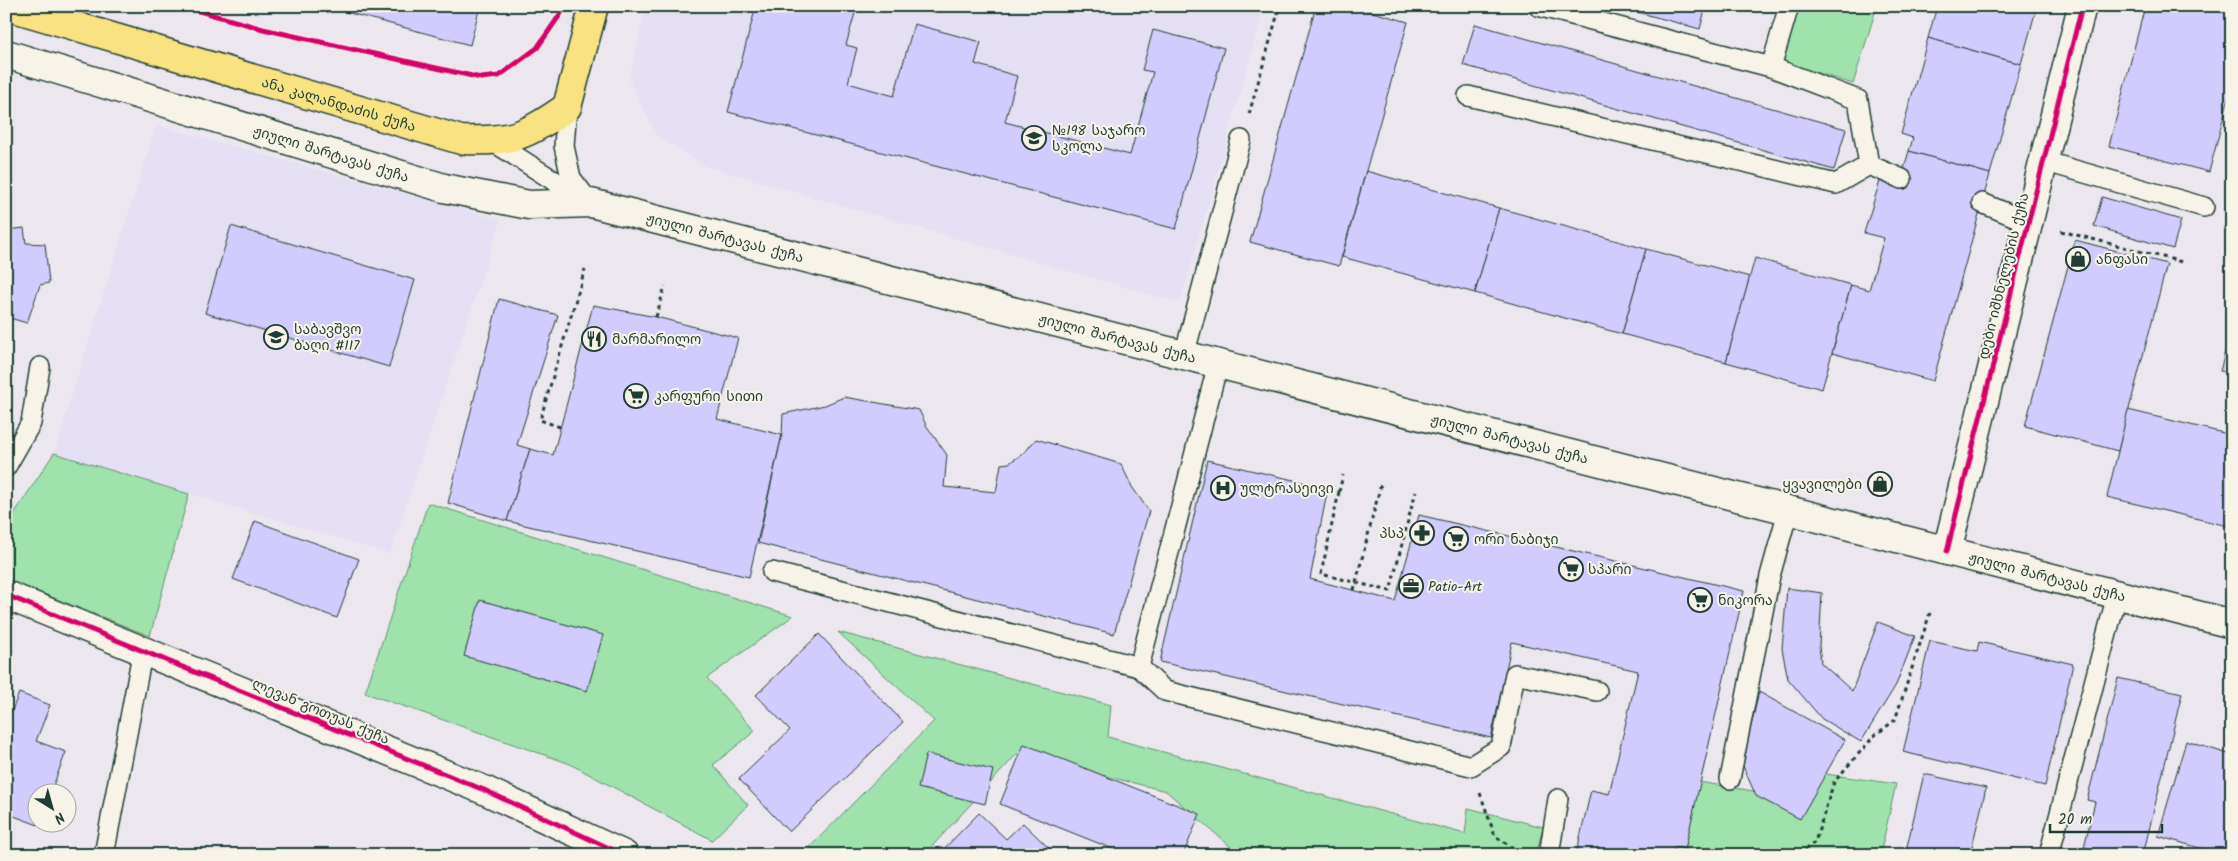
<svg xmlns="http://www.w3.org/2000/svg" width="2238" height="861" viewBox="0 0 2238 861" font-family="Kalam,'Noto Sans Georgian',sans-serif">
	<style>
		.built { fill: #e4dff2 }
		.green { fill: #9fe2ac; stroke: #5f9070 }
		.building { fill: #d2cbfd; stroke: #1f3d34 }
		.lines { fill: none; stroke-linecap: round; stroke-linejoin: round }
		.lane-casing { stroke: #1f3d34; stroke-width: 22 }
		.street-casing { stroke: #1f3d34; stroke-width: 31 }
		.secondary-casing { stroke: #1f3d34; stroke-width: 31 }
		.primary-casing { stroke: #1f3d34; stroke-width: 31 }
		.path { stroke: #1f3d34; stroke-width: 3; stroke-dasharray: 4 4; stroke-linecap: butt }
		.lane { stroke: #f7f3e8; stroke-width: 19 }
		.street { stroke: #f7f3e8; stroke-width: 28 }
		.secondary { stroke: #f7f3e8; stroke-width: 28 }
		.primary { stroke: #f8e281; stroke-width: 28 }
		.path-bridge { stroke: #1f3d34; stroke-width: 3; stroke-dasharray: 4 4; stroke-linecap: butt }
		.cycleway-casing { stroke: #f7f3e8; stroke-width: 8 }
		.cycleway { stroke: #d6006c; stroke-width: 5 }
		.labels { text-anchor: middle; stroke-width: 4; stroke-linejoin: round; paint-order: stroke }
		.street-label { font-size: 14px; fill: #1f3d34; stroke: #f7f3e8 }
		.poi-label { font-size: 14px; fill: #1f3d34; stroke: #f7f3e8; text-anchor: start }
	</style>
	<rect width="100%" height="100%" fill="#ece7ee"/>
	<filter id="ink" filterUnits="userSpaceOnUse"><feTurbulence type="fractalNoise" baseFrequency=".02" numOctaves="2"/><feDisplacementMap in="SourceGraphic" scale="10" xChannelSelector="R" yChannelSelector="G"/><feConvolveMatrix kernelMatrix="1 2 1 2 8 2 1 2 1" color-interpolation-filters="sRGB"/></filter>
	<g filter="url(#ink)">
		<g class="built">
			<polygon points="646,6 1225,6 1238,11 1240,6 1265,6 1180,303 705,166 657,136 629,80"/>
			<polygon points="156,125 501,220 390,554 54,453"/>
		</g>
		<g class="green">
			<polygon points="1795,6 1877,6 1853,84 1778,60"/>
			<polygon points="54,453 189,494 150,636 6,579 6,526"/>
			<polygon points="428,503 793,616 707,678 755,731 713,765 748,805 712,840 568,763 365,693"/>
			<polygon points="838,632 1111,705 1108,737 1465,834 1468,808 1543,827 1536,855 1240,855 1166,791 1017,754 924,855 802,855 934,721"/>
			<polygon points="1798,770 1896,784 1880,855 1684,855 1699,782 1790,797"/>
		</g>
		<g class="building">
			<polygon points="323,6 480,6 470,45"/>
			<polygon points="756,6 857,6 846,45 857,48 848,83 894,96 914,24 981,42 975,64 1017,76 1005,122 1130,155 1153,72 1142,70 1153,30 1224,48 1176,229 728,112"/>
			<polygon points="1316,6 1352,6 1408,22 1339,266 1250,242"/>
			<polygon points="1615,6 1706,6 1700,29"/>
			<polygon points="1937,6 2037,6 2021,64 1928,38"/>
			<polygon points="2145,6 2232,6 2232,85 2209,172 2109,146"/>
			<polygon points="1475,24 1846,129 1834,170 1463,65"/>
			<polygon points="1928,38 2021,64 1990,174 1909,151 1913,138 1901,134"/>
			<polygon points="1909,151 1990,174 1933,381 1832,353 1851,285 1869,290 1884,238 1864,233 1880,181 1899,186"/>
			<polygon points="1366,171 1499,208 1475,293 1342,257"/>
			<polygon points="2102,197 2181,220 2173,249 2094,226"/>
			<polygon points="1499,208 1646,249 1622,334 1475,293"/>
			<polygon points="6,225 7,230 24,228 26,243 45,244 49,283 40,285 27,323 6,317"/>
			<polygon points="231,226 415,280 389,367 205,313"/>
			<polygon points="2075,240 2167,264 2118,451 2025,426"/>
			<polygon points="1646,249 1750,277 1726,362 1622,334"/>
			<polygon points="1755,258 1851,285 1822,389 1726,362"/>
			<polygon points="499,299 558,315 517,445 530,449 507,521 448,503"/>
			<polygon points="593,305 656,317 738,338 717,419 782,435 749,577 507,521 530,449 553,455"/>
			<polygon points="2232,326 2232,373 2220,371"/>
			<polygon points="844,397 919,410 926,425 947,455 944,487 996,492 1001,464 1009,463 1024,453 1036,439 1121,464 1132,487 1149,511 1114,634 758,543 782,435 783,414 825,405"/>
			<polygon points="2128,410 2232,435 2232,527 2107,497"/>
			<polygon points="1207,460 1328,488 1310,579 1395,601 1419,515 1744,591 1685,849 1675,847 1673,855 1576,855 1591,790 1609,794 1638,671 1512,642 1491,738 1160,662"/>
			<polygon points="255,521 359,559 337,618 233,579"/>
			<polygon points="1787,588 1822,593 1819,646 1821,663 1852,691 1878,622 1915,636 1896,685 1861,742 1822,719 1788,679 1782,649"/>
			<polygon points="480,600 603,635 587,691 464,656"/>
			<polygon points="819,634 903,722 789,832 739,779 790,730 756,695"/>
			<polygon points="1930,641 1977,651 1979,642 2073,664 2045,786 1903,752"/>
			<polygon points="2118,678 2182,693 2143,855 2115,855 2084,847 2095,802 2087,800"/>
			<polygon points="1759,692 1845,740 1800,819 1756,796 1742,764"/>
			<polygon points="19,693 50,705 36,741 66,752 50,794 38,794 38,825 6,813 6,725"/>
			<polygon points="2186,741 2232,755 2232,828 2224,855 2158,836"/>
			<polygon points="1024,744 1200,814 1183,855 1128,855 1000,804"/>
			<polygon points="926,754 993,770 985,804 918,788"/>
			<polygon points="1924,774 1986,788 1970,855 1905,855"/>
			<polygon points="979,813 1006,839 1023,823 1056,855 938,855"/>
		</g>
		<g class="lines">
			<defs>
				<g id="lane">
					<polyline points="1538,6 1771,67 1789,6"/>
					<polyline points="1771,67 1858,100 1869,165"/>
					<polyline points="1468,96 1836,184 1869,165"/>
					<polyline points="567,107 564,146 571,178 584,195"/>
					<polyline points="492,141 589,203"/>
					<polyline points="2043,161 2204,207"/>
					<polyline points="1869,165 1902,179"/>
					<polyline points="1982,203 2028,222"/>
					<polyline points="1184,356 1241,140"/>
					<polyline points="1218,364 1139,667 1165,691 1471,766 1501,747 1515,674 1597,691"/>
					<polyline points="6,467 31,423 40,367"/>
					<polyline points="772,572 1139,667"/>
					<polyline points="1730,779 1770,576 1788,511"/>
					<polyline points="104,855 143,649"/>
					<polyline points="1549,855 1558,799"/>
					<polyline points="2049,855 2117,595"/>
				</g>
				<polyline id="street" points="1947,551 2082,6"/>
				<g id="secondary">
					<path id="s1" d="M6,54L444,188L529,205L591,203L2232,624"/>
					<polyline points="6,595 484,790 624,855"/>
				</g>
				<g id="primary">
					<path id="s2" d="M7,6L461,140C513,142 525,136 567,107L594,6"/>
				</g>
			</defs>
			<use href="#lane" class="lane-casing"/>
			<use href="#street" class="street-casing"/>
			<use href="#secondary" class="secondary-casing"/>
			<use href="#primary" class="primary-casing"/>
			<g class="path">
				<polyline points="1249,114 1280,6"/>
				<polyline points="2061,231 2182,262"/>
				<polyline points="656,317 665,286"/>
				<polyline points="560,427 540,420 585,269"/>
				<polyline points="1339,492 1343,475"/>
				<polyline points="1411,509 1416,492"/>
				<polyline points="1354,590 1381,484"/>
				<polyline points="1480,793 1495,836 1519,852"/>
				<polyline points="1799,855 1815,842 1834,782 1874,736 1895,720 1930,613"/>
			</g>
			<use href="#lane" class="lane"/>
			<use href="#street" class="street"/>
			<use href="#secondary" class="secondary"/>
			<use href="#primary" class="primary"/>
			<polyline class="path-bridge" points="1339,492 1321,574 1390,591 1411,509"/>
			<defs>
				<g id="cycleway">
					<polyline points="181,6 263,29 481,78 499,76 537,48 566,6"/>
					<polyline points="1947,551 2082,6"/>
					<polyline points="6,595 484,790 624,855"/>
				</g>
			</defs>
			<use href="#cycleway" class="cycleway-casing"/>
			<use href="#cycleway" class="cycleway"/>
		</g>
	</g>
	<defs>
		<symbol id="school-ring" viewBox="-11 -11 22 22"><circle r="9.5" fill="#f7f3e8" stroke="#1f3d34" stroke-width="1.5"/><path d="M0-5L7-2L0 1L-7-2ZM-4 1L0 2.5L4 1V4Q0 6-4 4Z" fill="#1f3d34"/></symbol>
		<symbol id="shop-ring" viewBox="-11 -11 22 22"><circle r="9.5" fill="#f7f3e8" stroke="#1f3d34" stroke-width="1.5"/><path d="M-5-2.5h2.3a2.7 3.5 0 0 1 5.4 0H5L5.5 6h-11ZM-1.5-2.5h3a1.5 2.3 0 0 0-3 0Z" fill="#1f3d34"/></symbol>
		<symbol id="restaurant-ring" viewBox="-11 -11 22 22"><circle r="9.5" fill="#f7f3e8" stroke="#1f3d34" stroke-width="1.5"/><path d="M-5-6h1v4h1v-4h1v4h1v-4h1v5L-1.5 .5V6h-2V.5L-5-1ZM5-6V6H3V1.5H1.5Q1.5-4 5-6Z" fill="#1f3d34"/></symbol>
		<symbol id="supermarket-ring" viewBox="-11 -11 22 22"><circle r="9.5" fill="#f7f3e8" stroke="#1f3d34" stroke-width="1.5"/><path d="M-6-5.5h2.5l.6 2H6L4.5 2H-2.5L-4.4-4H-6ZM-1.5 3.2a1.3 1.3 0 1 0 .1 0ZM3 3.2a1.3 1.3 0 1 0 .1 0Z" fill="#1f3d34"/></symbol>
		<symbol id="hospital-ring" viewBox="-11 -11 22 22"><circle r="9.5" fill="#f7f3e8" stroke="#1f3d34" stroke-width="1.5"/><path d="M-5-5h3v3.5h4V-5h3V5h-3V1.5h-4V5h-3Z" fill="#1f3d34"/></symbol>
		<symbol id="pharmacy-ring" viewBox="-11 -11 22 22"><circle r="9.5" fill="#f7f3e8" stroke="#1f3d34" stroke-width="1.5"/><path d="M-2-6h4v4h4v4h-4v4h-4v-4h-4v-4h4Z" fill="#1f3d34"/></symbol>
		<symbol id="office-ring" viewBox="-11 -11 22 22"><circle r="9.5" fill="#f7f3e8" stroke="#1f3d34" stroke-width="1.5"/><path d="M-6-3h4V-5.5h4V-3h4V5H-6ZM-1-4.5V-3h2v-1.5ZM-6 0V1H6V0Z" fill="#1f3d34"/></symbol>
	</defs>
	<g fill-rule="evenodd">
		<use href="#school-ring" x="1020" y="124" width="28" height="28"/>
		<use href="#shop-ring" x="2064" y="245" width="28" height="28"/>
		<use href="#school-ring" x="262" y="323" width="28" height="28"/>
		<use href="#restaurant-ring" x="580" y="325" width="28" height="28"/>
		<use href="#supermarket-ring" x="622" y="382" width="28" height="28"/>
		<use href="#shop-ring" x="1866" y="470" width="28" height="28"/>
		<use href="#hospital-ring" x="1209" y="474" width="28" height="28"/>
		<use href="#pharmacy-ring" x="1408" y="519" width="28" height="28"/>
		<use href="#supermarket-ring" x="1442" y="525" width="28" height="28"/>
		<use href="#supermarket-ring" x="1557" y="555" width="28" height="28"/>
		<use href="#office-ring" x="1397" y="572" width="28" height="28"/>
		<use href="#supermarket-ring" x="1686" y="586" width="28" height="28"/>
	</g>
	<g class="labels">
		<g class="street-label">
			<text dy="5" stroke="none"><textPath href="#s2" startOffset="346">ანა კალანდაძის ქუჩა</textPath></text>
			<text dy="5" stroke="none"><textPath href="#s1" startOffset="340">ჟიული შარტავას ქუჩა</textPath></text>
			<text dy="5" stroke="none"><textPath href="#s1" startOffset="745">ჟიული შარტავას ქუჩა</textPath></text>
			<text transform="translate(2003 276) rotate(-76)" y="5">დები იშხნელების ქუჩა</text>
			<text dy="5" stroke="none"><textPath href="#s1" startOffset="1150">ჟიული შარტავას ქუჩა</textPath></text>
			<text dy="5" stroke="none"><textPath href="#s1" startOffset="1555">ჟიული შარტავას ქუჩა</textPath></text>
			<text dy="5" stroke="none"><textPath href="#s1" startOffset="2110">ჟიული შარტავას ქუჩა</textPath></text>
			<text transform="translate(321 711) rotate(23)" y="5">ლევან გოთუას ქუჩა</text>
		</g>
		<g class="poi-label">
			<text x="1052" y="135">№198 საჯარო<tspan x="1052" dy="16">სკოლა</tspan></text>
			<text x="2096" y="264">ანფასი</text>
			<text x="294" y="334">საბავშვო<tspan x="294" dy="16">ბაღი #117</tspan></text>
			<text x="612" y="344">მარმარილო</text>
			<text x="654" y="401">კარფური სითი</text>
			<text x="1862" y="489" text-anchor="end">ყვავილები</text>
			<text x="1240" y="493">ულტრასეივი</text>
			<text x="1404" y="538" text-anchor="end">პსპ</text>
			<text x="1474" y="544">ორი ნაბიჯი</text>
			<text x="1588" y="574">სპარი</text>
			<text x="1428" y="591">Patio-Art</text>
			<text x="1718" y="605">ნიკორა</text>
		</g>
	</g>
	<rect width="2238" height="861" fill="none" stroke="#f7f3e8" stroke-width="25"/>
	<rect x="12" y="12" width="2213" height="836" fill="none" stroke="#1f3d34" stroke-width="2" filter="url(#ink)"/>
	<g transform="translate(52 808) rotate(143)"><circle r="24" fill="#f7f3e8" stroke="#a1aaa0"/>
	<path d="M0-4L9 19L0 12L-9 19Z" fill="#1f3d34"/>
	<text y="-8" font-size="14" font-weight="bold" text-anchor="middle" fill="#1f3d34">N</text>
	</g>
	<path d="M2050 824v8h112v-8" fill="none" stroke="#1f3d34" stroke-width="2.5"/>
	<text x="2058" y="824" font-size="15" fill="#1f3d34" stroke="#f7f3e8" stroke-width="4" paint-order="stroke">20 m</text>
</svg>
